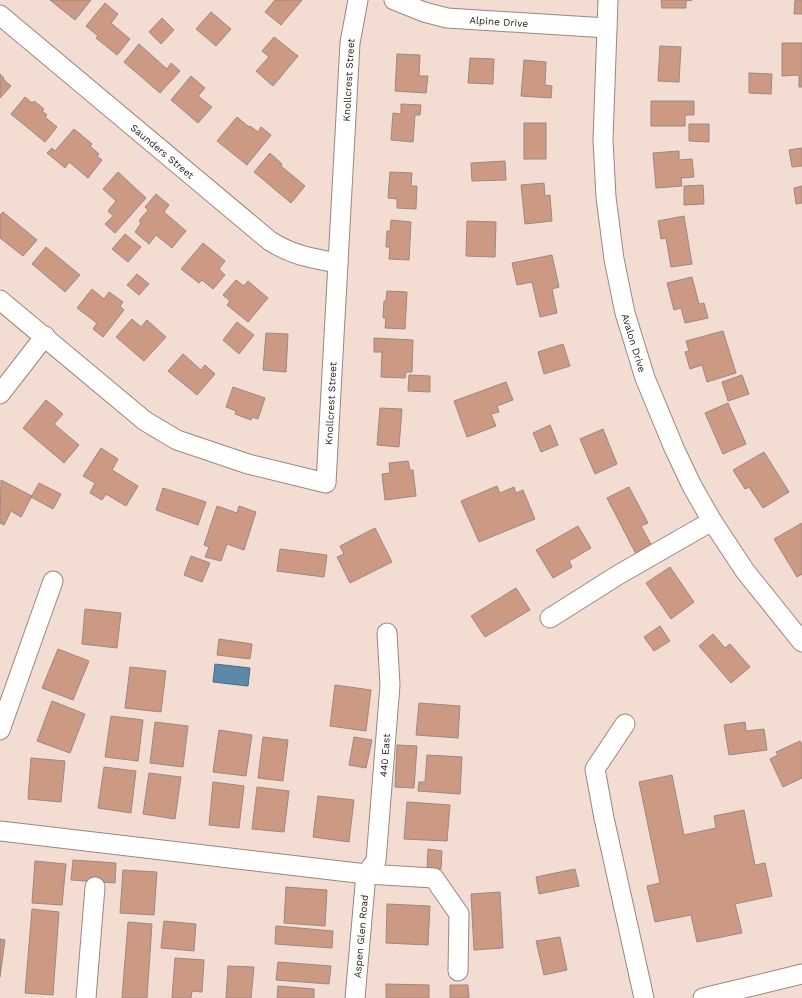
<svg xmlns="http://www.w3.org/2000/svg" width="802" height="998" viewBox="0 0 802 998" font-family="'Work Sans',sans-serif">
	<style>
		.water { fill: #5c89a9; stroke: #4c6a7f }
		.building { fill: #cc9983; stroke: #9e8880 }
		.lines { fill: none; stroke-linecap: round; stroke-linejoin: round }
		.minor-casing { stroke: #9c877d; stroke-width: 21 }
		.minor { stroke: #fff; stroke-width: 19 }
		.labels { text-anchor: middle; stroke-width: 3.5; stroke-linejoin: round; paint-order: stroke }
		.street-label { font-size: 10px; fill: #28201c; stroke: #fdeae1 }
	</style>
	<rect width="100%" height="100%" fill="#f3dcd1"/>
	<polygon class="water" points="215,664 250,668 248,686 213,682"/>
	<g class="building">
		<polygon points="50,0 91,0 75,20"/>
		<polygon points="275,0 302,0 281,25 265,12"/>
		<polygon points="661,0 692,0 686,1 686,8 662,8"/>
		<polygon points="795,0 802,0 802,14 794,14"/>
		<polygon points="105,3 118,14 111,23 130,39 117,55 96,38 98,36 86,26"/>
		<polygon points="211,12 231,29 216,46 196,29"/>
		<polygon points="162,18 174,30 161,44 149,32"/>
		<polygon points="274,37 298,56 273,86 256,71 269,57 262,51"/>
		<polygon points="782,43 802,43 802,87 799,87 799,75 782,76"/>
		<polygon points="139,44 167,69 171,63 180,71 160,93 124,62"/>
		<polygon points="660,46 681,47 679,82 658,81"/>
		<polygon points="397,54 420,55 419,76 428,76 426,93 395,91"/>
		<polygon points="470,58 494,59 493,84 468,83"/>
		<polygon points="524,60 546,62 545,85 552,86 551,98 521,96"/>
		<polygon points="749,73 772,74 771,94 749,93"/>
		<polygon points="0,74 4,78 3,79 11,86 0,98"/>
		<polygon points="191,76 205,88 198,96 212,107 198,123 171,100"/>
		<polygon points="25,97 32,103 34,101 44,109 42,111 47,115 45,117 57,127 45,142 11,114"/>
		<polygon points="651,101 694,101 694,115 685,115 685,126 651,126"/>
		<polygon points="401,104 421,105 420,115 415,115 413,142 391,140 393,113 401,114"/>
		<polygon points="237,117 249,127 250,126 258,132 261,127 271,135 247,165 217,141"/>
		<rect x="524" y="123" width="22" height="36"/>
		<polygon points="689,124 709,124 709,142 689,141"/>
		<polygon points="74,129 92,144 90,146 99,154 97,156 102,160 88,178 69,162 65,168 47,153 52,148 55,151"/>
		<polygon points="802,148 802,166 792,167 789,150"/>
		<polygon points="679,151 679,160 692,159 694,177 681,178 682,186 656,188 653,153"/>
		<polygon points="270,153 282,164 281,166 305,186 291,203 254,172"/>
		<polygon points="505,161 506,180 472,181 471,163"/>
		<polygon points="118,172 146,198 115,233 105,224 113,216 108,211 116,201 103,189"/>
		<polygon points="390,172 412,173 411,186 417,186 416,209 397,208 397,199 388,198"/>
		<polygon points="544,183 545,196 550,195 552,221 525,224 521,185"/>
		<polygon points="703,185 704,204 684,205 684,186"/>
		<polygon points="802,186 802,203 796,204 794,188"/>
		<polygon points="156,194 169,205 164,212 186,231 172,248 156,235 149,244 135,232 141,223 139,221 148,210 145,207"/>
		<polygon points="3,212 37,240 23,256 0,238 0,215"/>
		<polygon points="684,216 692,264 671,267 666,238 661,239 658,221"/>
		<polygon points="391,220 411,222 409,260 389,259 390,247 386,247 387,231 390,231"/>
		<polygon points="467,221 496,222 495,257 466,256"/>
		<polygon points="125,234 141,247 128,262 112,249"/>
		<polygon points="203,243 225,261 219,269 225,275 213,289 202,280 199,283 181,269"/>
		<polygon points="46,247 80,275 65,292 32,264"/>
		<polygon points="552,255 559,287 552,289 557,313 540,317 532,282 517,285 512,263"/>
		<polygon points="137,274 149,284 139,295 127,285"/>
		<polygon points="692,277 699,304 704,303 708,318 685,323 681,308 674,310 667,283"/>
		<polygon points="236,280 244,286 248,281 268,298 248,322 227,305 230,301 223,295"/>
		<polygon points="92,289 104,299 109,292 123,302 120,306 124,310 103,337 93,329 97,323 77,308"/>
		<polygon points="387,291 407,292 405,329 385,328 386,318 383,318 384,301 386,301"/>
		<polygon points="132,319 141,327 147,320 166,337 144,361 116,337"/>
		<polygon points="237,322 254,335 239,354 223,340"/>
		<polygon points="723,331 736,373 707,382 702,365 690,369 685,352 689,351 686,341"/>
		<polygon points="266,333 288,334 286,372 263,370"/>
		<polygon points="374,338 413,340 412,372 406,372 405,378 381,377 382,352 374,352"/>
		<polygon points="563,344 570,366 544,374 538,352"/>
		<polygon points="183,354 201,370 205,365 215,374 197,395 168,371"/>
		<polygon points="409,375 430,376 430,392 408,391"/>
		<polygon points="742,375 749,394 728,401 722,382"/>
		<polygon points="506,382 513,400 497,406 499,412 491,414 496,426 467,437 454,401"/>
		<polygon points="233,387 265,398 258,419 252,417 251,420 235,414 236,411 226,407"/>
		<polygon points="46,400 63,414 54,424 79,445 64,463 23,428"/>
		<polygon points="728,403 746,444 723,454 705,413"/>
		<polygon points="380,408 402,409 399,447 377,445"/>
		<polygon points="550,425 558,445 541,452 533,433"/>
		<polygon points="603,429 617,464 595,474 580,439"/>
		<polygon points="101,448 118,459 112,470 138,486 126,506 106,494 102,500 90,493 95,483 83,476"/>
		<polygon points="764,452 789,492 763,508 749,487 745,489 733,470"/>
		<polygon points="408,461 410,470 413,470 416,496 385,500 382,474 390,473 389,463"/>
		<polygon points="1,480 32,496 21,517 11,511 4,525 0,523"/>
		<polygon points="39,483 61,494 53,509 31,497"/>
		<polygon points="497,486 500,493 514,487 516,493 523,490 535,519 479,542 461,501"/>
		<polygon points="629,487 648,523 641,526 653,548 637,556 607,498"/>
		<polygon points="163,488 206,502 198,525 156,510"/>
		<polygon points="217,506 237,513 239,506 256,512 244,550 227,544 221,561 205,557 209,547 204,545"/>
		<polygon points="802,523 802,574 797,577 774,539"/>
		<polygon points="578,526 591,548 569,561 572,567 553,578 536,550"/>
		<polygon points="375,528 392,562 350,583 337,557 344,554 340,546"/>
		<polygon points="280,549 327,555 324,577 277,571"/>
		<polygon points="191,556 210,563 202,582 184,575"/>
		<polygon points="670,567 694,602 671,619 646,583"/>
		<polygon points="516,588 530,610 485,637 471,616"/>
		<polygon points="85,609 121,613 117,648 82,644"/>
		<polygon points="660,626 670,641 654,651 644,637"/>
		<polygon points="713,634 725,648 730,644 750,667 731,683 699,646"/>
		<polygon points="219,639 252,644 250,659 217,655"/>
		<polygon points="58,649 89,661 73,700 42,688"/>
		<polygon points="130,667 166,671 161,712 125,708"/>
		<polygon points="335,685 371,690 366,731 330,726"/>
		<polygon points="52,701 85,714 70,753 37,741"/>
		<polygon points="419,703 460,706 458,738 416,735"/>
		<polygon points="111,716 143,720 138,761 105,757"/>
		<polygon points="155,722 188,726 183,767 150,763"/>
		<polygon points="745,722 746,731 764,729 767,750 729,755 724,725"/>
		<polygon points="219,730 252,735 246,776 213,772"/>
		<polygon points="263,737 288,740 283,781 258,778"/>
		<polygon points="354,737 372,740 366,768 349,765"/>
		<polygon points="800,741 802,745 802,778 783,787 770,759 778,755 776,752"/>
		<polygon points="397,745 417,746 414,788 395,787"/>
		<polygon points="427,755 462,757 460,794 418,791 419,782 425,782"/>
		<polygon points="31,758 65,761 61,802 28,799"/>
		<polygon points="104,767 136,771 131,813 98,808"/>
		<polygon points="149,773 181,777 175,819 143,814"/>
		<polygon points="672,775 684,835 716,828 714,816 744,810 755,865 765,863 772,896 735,904 742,933 697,942 691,915 655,922 647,886 660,883 639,782"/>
		<polygon points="213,782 244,786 239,828 209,825"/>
		<polygon points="257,787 289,791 284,832 252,829"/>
		<polygon points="318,796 354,800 349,842 313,837"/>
		<polygon points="407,802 450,805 447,841 404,839"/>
		<polygon points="428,849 442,851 441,869 427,867"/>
		<polygon points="73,860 116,863 115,883 71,880"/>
		<polygon points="35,861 66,864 62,905 32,903"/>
		<polygon points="575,869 579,886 539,894 536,877"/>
		<polygon points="123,870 157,872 154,915 120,913"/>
		<polygon points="286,887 327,890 325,926 284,923"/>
		<polygon points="500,892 503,948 474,950 471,894"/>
		<polygon points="387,904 430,906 428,945 386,943"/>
		<polygon points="32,909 59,912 53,995 25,993"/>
		<polygon points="164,921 196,924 194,951 161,948"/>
		<polygon points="128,922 152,924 147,998 122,998"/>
		<polygon points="276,926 333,931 332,948 275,944"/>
		<polygon points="560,937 567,970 544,975 536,941"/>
		<polygon points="0,939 5,940 0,977"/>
		<polygon points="175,958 204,960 202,992 192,991 191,998 172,998"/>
		<polygon points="278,962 331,966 329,984 276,980"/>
		<polygon points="228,966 254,967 251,998 226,998"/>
		<polygon points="386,984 429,985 429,998 386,998"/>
		<polygon points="450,985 468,985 469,998 450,998"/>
		<polygon points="278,986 314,989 314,998 277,998"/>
	</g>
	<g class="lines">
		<defs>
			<g id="minor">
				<path id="s1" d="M394,0L424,12L447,18L607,28"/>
				<path id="s2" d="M608,0L603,140L606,197L614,259L625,313L645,378L674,448L692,486L712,521L745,571L802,642"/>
				<path id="s3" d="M0,15L270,241C294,256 311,258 338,263"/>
				<path id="s4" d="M0,300L145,421L177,440L248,464L326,483L350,43L358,0"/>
				<polyline points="0,394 45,336"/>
				<polyline points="550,618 618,575 712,521"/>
				<polyline points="625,724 595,769 604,818 644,998"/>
				<polyline points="0,730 53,581"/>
				<polyline points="0,831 366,874 434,878 459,914 458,971"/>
				<polyline points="86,998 95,887"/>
				<path id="s5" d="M355,998L366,874L376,861L390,685L387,633"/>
				<polyline points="703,998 802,974"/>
			</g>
		</defs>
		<use href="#minor" class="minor-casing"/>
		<use href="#minor" class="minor"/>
	</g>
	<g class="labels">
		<g class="street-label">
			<text dy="4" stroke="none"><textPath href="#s1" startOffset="108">Alpine Drive</textPath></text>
			<text dy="4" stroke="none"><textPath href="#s4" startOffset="785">Knollcrest Street</textPath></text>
			<text dy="4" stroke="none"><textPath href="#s3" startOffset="212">Saunders Street</textPath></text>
			<text dy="4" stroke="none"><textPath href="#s2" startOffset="346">Avalon Drive</textPath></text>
			<text dy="4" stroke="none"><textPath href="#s4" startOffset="461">Knollcrest Street</textPath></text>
			<text dy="4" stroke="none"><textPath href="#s5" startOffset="247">440 East</textPath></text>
			<text dy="4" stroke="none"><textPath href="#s5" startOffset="62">Aspen Glen Road</textPath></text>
		</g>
	</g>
</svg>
